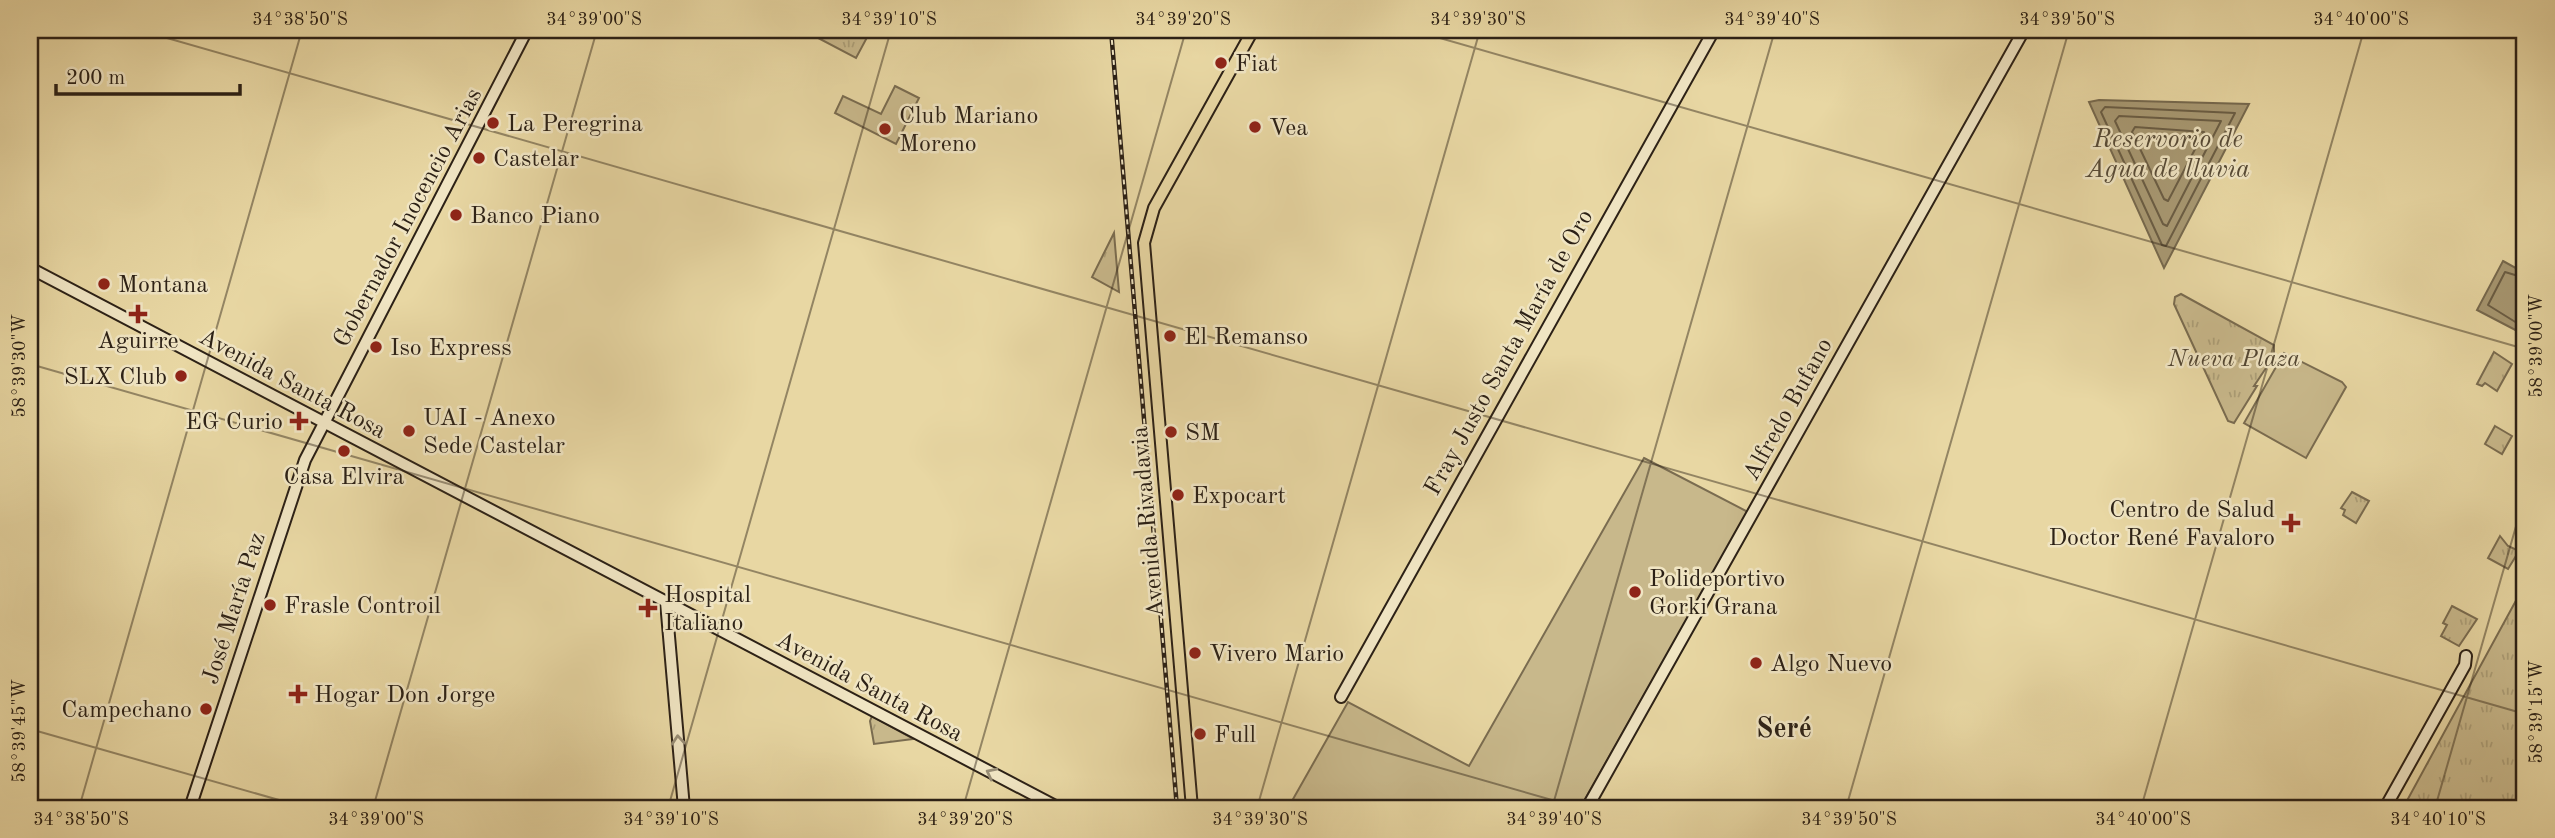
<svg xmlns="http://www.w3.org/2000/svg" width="2555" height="838" viewBox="0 0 2555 838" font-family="'Old Standard TT',serif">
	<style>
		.green { fill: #c8b88b; stroke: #7a6c50; stroke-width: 2 }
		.park { fill: url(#park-tufts); stroke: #7a6c50; stroke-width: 2 }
		.water { fill: #a89973; stroke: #76694e; stroke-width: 2 }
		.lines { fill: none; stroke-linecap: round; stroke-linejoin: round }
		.shore { stroke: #6a5d44; stroke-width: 2 }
		.secondary-casing { stroke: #2c2116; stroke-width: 14 }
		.primary-casing { stroke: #2c2116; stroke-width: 14 }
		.secondary { stroke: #f0e5c3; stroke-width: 10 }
		.primary { stroke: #e8d7a3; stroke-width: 10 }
		.rail-casing { stroke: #2c2116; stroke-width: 4.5 }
		.rail { stroke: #f0e5c3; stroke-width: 2; stroke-dasharray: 5; stroke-linecap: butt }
		.oneway { stroke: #988d75 }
		.ticks { fill: none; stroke: #2c2116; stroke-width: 2; stroke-opacity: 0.45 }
		.poi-dot { fill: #8f2418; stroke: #f0e5c3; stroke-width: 2.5 }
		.labels { text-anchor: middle; stroke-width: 5; stroke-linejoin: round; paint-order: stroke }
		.poi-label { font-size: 24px; fill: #2c2116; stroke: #f0e5c3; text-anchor: start }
		.street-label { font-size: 24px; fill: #2c2116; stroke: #f0e5c3 }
		.park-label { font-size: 24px; font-style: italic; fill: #534733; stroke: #f0e5c3 }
		.water-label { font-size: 26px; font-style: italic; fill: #574b37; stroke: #f0e5c3 }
		.quarter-label { font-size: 28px; font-weight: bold; fill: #2c2116; stroke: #f0e5c3 }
		.neatline { fill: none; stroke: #2c2116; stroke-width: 2.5 }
		.ticks-label { font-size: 18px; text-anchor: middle; fill: #2c2116 }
	</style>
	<defs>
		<pattern id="park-tufts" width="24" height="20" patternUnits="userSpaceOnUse" patternTransform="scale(1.75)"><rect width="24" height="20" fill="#c8b88b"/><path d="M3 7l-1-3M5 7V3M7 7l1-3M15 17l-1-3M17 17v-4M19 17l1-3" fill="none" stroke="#ac9e77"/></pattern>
	</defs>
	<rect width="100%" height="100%" fill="#e8d7a3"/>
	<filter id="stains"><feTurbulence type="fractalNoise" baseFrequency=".00286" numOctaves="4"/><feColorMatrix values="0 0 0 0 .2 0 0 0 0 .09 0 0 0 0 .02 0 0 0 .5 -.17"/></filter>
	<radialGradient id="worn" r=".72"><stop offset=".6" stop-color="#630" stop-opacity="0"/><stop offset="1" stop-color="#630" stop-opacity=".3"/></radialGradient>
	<g class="green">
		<polygon points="895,86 919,98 896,144 835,113 843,96 881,114"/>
		<polygon points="2284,353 2342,382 2346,387 2306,458 2244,423"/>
		<polygon points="1644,458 1748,512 1580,808 1288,808 1348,702 1469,766"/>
	</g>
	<g class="park">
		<polygon points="803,30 871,30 856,58"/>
		<polygon points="1114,233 1119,292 1092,277"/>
		<polygon points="2181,294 2274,345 2274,356 2254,386 2257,386 2234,423 2228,421 2174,304 2175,297"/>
		<polygon points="2494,352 2512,364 2497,391 2485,383 2482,386 2477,384"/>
		<polygon points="2495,426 2512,436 2502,454 2485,444"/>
		<polygon points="2352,492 2369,501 2356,523 2343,515 2345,510 2341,508"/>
		<polygon points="2500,536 2508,546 2519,551 2508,569 2488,558"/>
		<polygon points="2525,584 2525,808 2403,808"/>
		<polygon points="2452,606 2477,619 2459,646 2441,636 2447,625 2443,623"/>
		<polygon points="872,716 912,738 913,739 874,744 870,721"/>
	</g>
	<g class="water">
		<polygon points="2099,100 2249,104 2164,268 2089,102"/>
		<polygon points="2503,261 2525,273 2525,335 2477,310"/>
	</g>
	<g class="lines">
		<g class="shore">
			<polygon points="2105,107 2235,113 2166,246 2162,245 2101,112"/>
			<polygon points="2119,116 2221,121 2167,226 2163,224 2115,121"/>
			<polygon points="2135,127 2204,132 2168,201 2164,199 2132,132"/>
			<polyline points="2525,278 2505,272 2488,305 2525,328"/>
		</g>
		<defs>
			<g id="secondary">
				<polyline points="30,268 1059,808"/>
				<polyline points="666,602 684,808"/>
				<polyline points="1341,697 1714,30"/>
				<polyline points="190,808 305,460 527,30"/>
				<polyline points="1587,808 2024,30"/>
				<polyline points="2385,808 2465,665 2466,656"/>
			</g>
			<polyline id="primary" points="1192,808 1144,243 1154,208 1253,30"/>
		</defs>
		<use href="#secondary" class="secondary-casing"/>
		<use href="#primary" class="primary-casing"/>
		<use href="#secondary" class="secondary"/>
		<use href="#primary" class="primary"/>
		<defs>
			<polyline id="rail" points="1111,30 1177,808"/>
		</defs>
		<use href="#rail" class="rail-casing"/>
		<use href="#rail" class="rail"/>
	</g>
	<defs><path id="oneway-chevron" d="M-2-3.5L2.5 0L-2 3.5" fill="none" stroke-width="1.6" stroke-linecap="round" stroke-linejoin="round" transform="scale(1.75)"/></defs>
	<g class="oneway">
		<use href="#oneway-chevron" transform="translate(678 740) rotate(-95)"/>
		<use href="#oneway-chevron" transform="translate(991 773) rotate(-153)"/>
	</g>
	<path class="ticks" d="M139,30L2525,714M1412,30L2525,349M30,364L1580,808M30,729L307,808M79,808L302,30M373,808L597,30M668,808L891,30M963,808L1186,30M1257,808L1480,30M1552,808L1775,30M1846,808L2069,30M2141,808L2364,30M2435,808L2525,495"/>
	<g class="poi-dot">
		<circle cx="1221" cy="63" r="7"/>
		<circle cx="493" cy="123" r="7"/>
		<circle cx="1255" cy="127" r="7"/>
		<circle cx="885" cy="129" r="7"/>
		<circle cx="479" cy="158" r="7"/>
		<circle cx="456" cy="215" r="7"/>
		<circle cx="104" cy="284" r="7"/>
		<path d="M134.5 303.5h7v7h7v7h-7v7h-7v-7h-7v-7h7z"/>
		<circle cx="1170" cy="336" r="7"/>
		<circle cx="376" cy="347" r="7"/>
		<circle cx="181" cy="376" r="7"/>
		<path d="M295.5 410.5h7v7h7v7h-7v7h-7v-7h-7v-7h7z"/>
		<circle cx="409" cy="431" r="7"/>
		<circle cx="1171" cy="432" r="7"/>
		<circle cx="344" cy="451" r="7"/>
		<circle cx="1178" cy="495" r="7"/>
		<path d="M2287.5 512.5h7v7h7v7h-7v7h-7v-7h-7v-7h7z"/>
		<circle cx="1635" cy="592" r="7"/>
		<circle cx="270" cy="605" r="7"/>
		<path d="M644.5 597.5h7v7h7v7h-7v7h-7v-7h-7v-7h7z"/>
		<circle cx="1195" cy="653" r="7"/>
		<circle cx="1756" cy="663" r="7"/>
		<path d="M294.5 683.5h7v7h7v7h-7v7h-7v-7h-7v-7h7z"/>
		<circle cx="206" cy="709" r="7"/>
		<circle cx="1200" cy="734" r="7"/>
	</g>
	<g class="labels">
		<g class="poi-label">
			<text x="1235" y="71">Fiat</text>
			<text x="899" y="123">Club Mariano<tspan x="899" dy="28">Moreno</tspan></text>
			<text x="507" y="131">La Peregrina</text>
			<text x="1269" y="135">Vea</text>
			<text x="493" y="166">Castelar</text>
			<text x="470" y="223">Banco Piano</text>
			<text x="118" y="292">Montana</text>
			<text x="1184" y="344">El Remanso</text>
			<text x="138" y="348" text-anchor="middle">Aguirre</text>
			<text x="390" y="355">Iso Express</text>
			<text x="167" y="384" text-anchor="end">SLX Club</text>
			<text x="423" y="425">UAI - Anexo<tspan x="423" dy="28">Sede Castelar</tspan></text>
			<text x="283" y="429" text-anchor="end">EG Curio</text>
			<text x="1185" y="440">SM</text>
			<text x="344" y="484" text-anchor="middle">Casa Elvira</text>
			<text x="1192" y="503">Expocart</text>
			<text x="2275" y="517" text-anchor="end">Centro de Salud<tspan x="2275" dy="28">Doctor René Favaloro</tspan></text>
			<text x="1649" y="586">Polideportivo<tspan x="1649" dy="28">Gorki Grana</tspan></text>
			<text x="664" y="602">Hospital<tspan x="664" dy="28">Italiano</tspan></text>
			<text x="284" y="613">Frasle Controil</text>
			<text x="1209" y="661">Vivero Mario</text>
			<text x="1770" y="671">Algo Nuevo</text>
			<text x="314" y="702">Hogar Don Jorge</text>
			<text x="192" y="717" text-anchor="end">Campechano</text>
			<text x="1214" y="742">Full</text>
		</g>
		<g class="street-label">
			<text transform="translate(407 217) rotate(-62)" y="8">Gobernador Inocencio Arias</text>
			<text transform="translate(1508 352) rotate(-61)" y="8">Fray Justo Santa María de Oro</text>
			<text transform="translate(293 383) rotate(28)" y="8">Avenida Santa Rosa</text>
			<text transform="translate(1787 409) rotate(-61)" y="8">Alfredo Bufano</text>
			<text transform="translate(1147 522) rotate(-95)" y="8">Avenida Rivadavia</text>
			<text transform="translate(233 608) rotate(-72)" y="8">José María Paz</text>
			<text transform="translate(870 686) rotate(28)" y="8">Avenida Santa Rosa</text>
		</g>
		<g class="park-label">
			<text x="2234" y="366">Nueva Plaza</text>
		</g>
		<g class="water-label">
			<text x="2168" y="147">Reservorio de<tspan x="2168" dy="30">Agua de lluvia</tspan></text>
		</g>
		<g class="quarter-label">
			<text x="1784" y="737">Seré</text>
		</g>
	</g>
	<rect width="2555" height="838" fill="none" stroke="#e8d7a3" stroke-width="77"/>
	<path d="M56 84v10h184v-10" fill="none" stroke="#2c2116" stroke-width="3.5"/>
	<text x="66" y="84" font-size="21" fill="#2c2116" stroke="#f0e5c3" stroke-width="5" paint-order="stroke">200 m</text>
	<rect x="38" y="38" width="2478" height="762" class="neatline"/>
	<g class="ticks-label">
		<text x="300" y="25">34°38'50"S</text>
		<text x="594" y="25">34°39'00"S</text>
		<text x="889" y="25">34°39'10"S</text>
		<text x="1183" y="25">34°39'20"S</text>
		<text x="1478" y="25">34°39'30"S</text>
		<text x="1772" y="25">34°39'40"S</text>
		<text x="2067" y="25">34°39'50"S</text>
		<text x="2361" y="25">34°40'00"S</text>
		<text transform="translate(2536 346) rotate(-90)" y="6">58°39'00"W</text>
		<text transform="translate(19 366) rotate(-90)" y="6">58°39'30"W</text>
		<text transform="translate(2536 712) rotate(-90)" y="6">58°39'15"W</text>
		<text transform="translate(19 731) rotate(-90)" y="6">58°39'45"W</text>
		<text x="81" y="825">34°38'50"S</text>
		<text x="376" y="825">34°39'00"S</text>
		<text x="671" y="825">34°39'10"S</text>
		<text x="965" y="825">34°39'20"S</text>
		<text x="1260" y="825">34°39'30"S</text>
		<text x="1554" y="825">34°39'40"S</text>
		<text x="1849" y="825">34°39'50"S</text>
		<text x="2143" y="825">34°40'00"S</text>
		<text x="2438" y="825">34°40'10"S</text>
	</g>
	<rect width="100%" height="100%" filter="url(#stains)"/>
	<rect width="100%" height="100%" fill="url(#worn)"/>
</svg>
